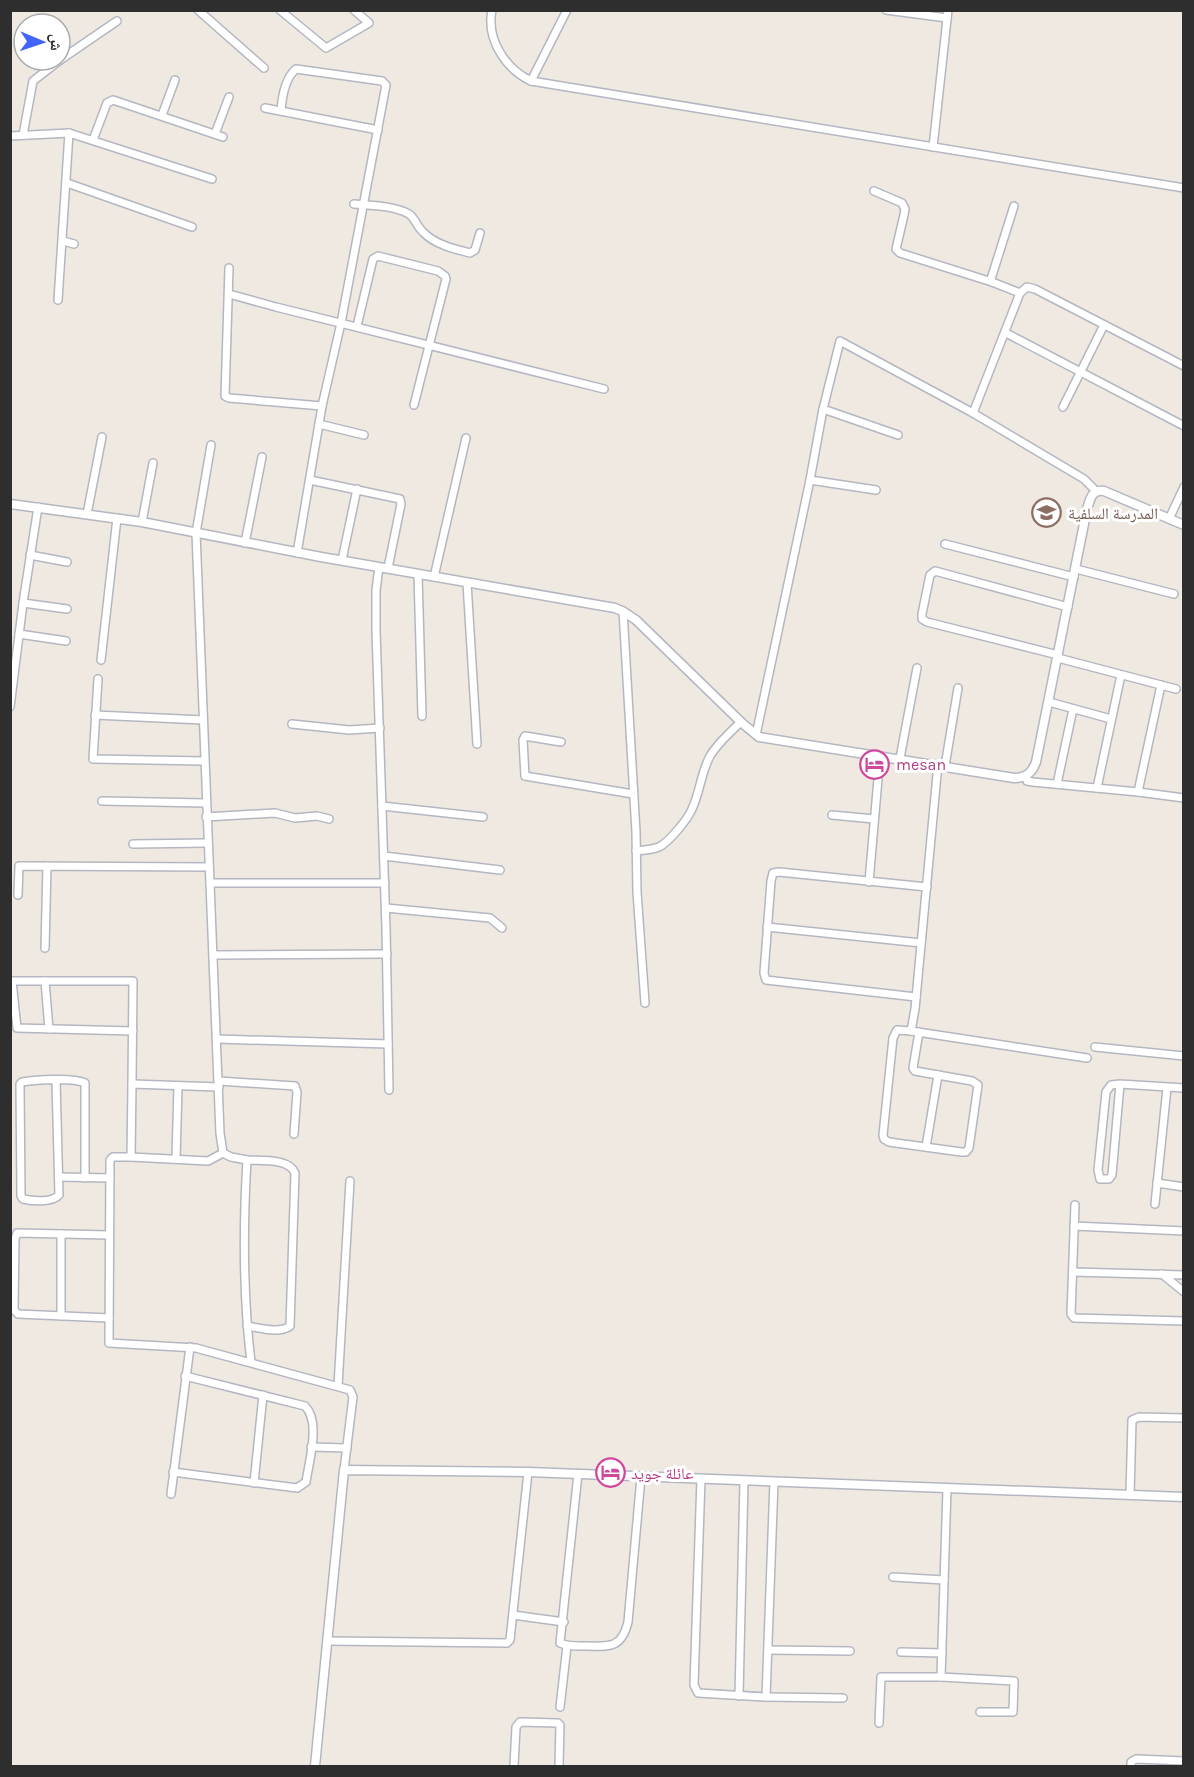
<svg xmlns="http://www.w3.org/2000/svg" width="1194" height="1777" viewBox="0 0 1194 1777" font-family="Karla,'Noto Naskh Arabic',sans-serif">
	<style>
		.lines { fill: none; stroke-linecap: round; stroke-linejoin: round }
		.minor-casing { stroke: #b4b7c1; stroke-width: 10 }
		.tertiary-casing { stroke: #b4b7c1; stroke-width: 11 }
		.minor { stroke: #fff; stroke-width: 7 }
		.tertiary { stroke: #fff; stroke-width: 8 }
		.labels { text-anchor: middle; stroke-width: 6; stroke-linejoin: round; paint-order: stroke }
		.education-label { font-size: 16px; fill: #785e54; stroke: #fff; text-anchor: start }
		.hotel-label { font-size: 16px; fill: #b23c85; stroke: #fff; text-anchor: start }
	</style>
	<rect width="100%" height="100%" fill="#efe9e1"/>
	<g class="lines">
		<defs>
			<g id="minor">
				<polyline points="198,10 264,68"/>
				<polyline points="280,10 326,48 369,23 354,10"/>
				<path d="M492,10C486,40 506,69 531,81L1184,188"/>
				<polyline points="886,10 947,18"/>
				<polyline points="60,60 117,21"/>
				<polyline points="531,81 567,10"/>
				<polyline points="265,108 378,130"/>
				<path d="M281,111C282,97 285,78 296,69L382,81L386,85L341,323L322,406L297,553"/>
				<polyline points="162,115 175,80"/>
				<polyline points="215,134 229,97"/>
				<polyline points="23,135 33,81 60,60"/>
				<polyline points="10,136 69,133 212,179"/>
				<polyline points="93,140 107,103 113,100 223,137"/>
				<polyline points="933,147 948,10"/>
				<polyline points="67,183 192,227"/>
				<polyline points="874,191 902,203 905,209 904,215 896,249 900,253 992,282"/>
				<path d="M354,204C370,205 395,206 409,214C415,218 417,227 423,232C434,244 454,249 470,253L475,250L480,233"/>
				<polyline points="1014,206 991,279 992,282 1020,293"/>
				<polyline points="63,241 74,244"/>
				<polyline points="229,268 225,396 229,398 322,406"/>
				<polyline points="229,294 276,307 604,389"/>
				<polyline points="58,300 69,133"/>
				<polyline points="357,326 373,259 378,256 438,271 445,276 446,279 414,405"/>
				<polyline points="1006,333 1184,426"/>
				<polyline points="1063,407 1104,325"/>
				<polyline points="823,409 898,435"/>
				<polyline points="973,413 1020,293 1027,287 1035,289 1184,366"/>
				<polyline points="319,424 364,435"/>
				<path d="M211,445L196,533L220,1133L223,1153L231,1157L247,1160C243,1227 243,1296 251,1362"/>
				<polyline points="310,480 400,499 401,504 388,568"/>
				<polyline points="810,480 876,490"/>
				<polyline points="87,514 102,437"/>
				<polyline points="1169,519 1184,487"/>
				<polyline points="142,522 153,463"/>
				<polyline points="245,543 262,457"/>
				<polyline points="945,544 1074,577"/>
				<polyline points="30,555 67,562"/>
				<polyline points="342,560 357,489"/>
				<polyline points="379,567 376,590 376,631 386,928 389,1090"/>
				<polyline points="1076,569 1174,594"/>
				<polyline points="418,574 422,716"/>
				<polyline points="434,577 466,438"/>
				<polyline points="467,583 477,744"/>
				<polyline points="23,603 67,609"/>
				<polyline points="623,611 636,832 637,892 645,1003"/>
				<polyline points="19,634 66,641"/>
				<polyline points="1058,655 927,622 922,619 922,614 930,575 935,571 1068,607"/>
				<polyline points="1058,658 1176,689"/>
				<polyline points="101,660 117,518"/>
				<polyline points="98,679 93,759 204,761"/>
				<polyline points="1049,702 1111,719"/>
				<polyline points="10,707 23,603 38,507"/>
				<polyline points="95,715 203,720"/>
				<polyline points="292,724 349,730 380,728"/>
				<polyline points="756,735 810,480 823,409 840,341 973,413 1084,479 1096,491"/>
				<polyline points="561,742 525,736 523,740 525,776 633,794"/>
				<polyline points="900,758 917,668"/>
				<polyline points="945,766 958,688"/>
				<polyline points="1026,776 1027,781 1033,782 1138,792 1184,798"/>
				<polyline points="1057,784 1073,709"/>
				<polyline points="1097,788 1121,675"/>
				<polyline points="1138,792 1161,685"/>
				<polyline points="102,801 205,803"/>
				<polyline points="382,806 483,817"/>
				<polyline points="832,815 874,819"/>
				<polyline points="206,817 275,813 295,818 317,816 329,819"/>
				<polyline points="133,844 207,843"/>
				<path d="M636,851C644,850 651,850 659,847C669,842 688,819 692,809C700,792 701,773 710,756C718,743 730,732 741,722"/>
				<polyline points="384,856 500,870"/>
				<polyline points="869,882 880,756"/>
				<polyline points="210,883 385,883"/>
				<polyline points="18,895 19,866 209,867"/>
				<polyline points="386,908 490,918 502,928"/>
				<polyline points="767,927 921,943"/>
				<polyline points="45,948 47,866"/>
				<polyline points="213,955 387,954"/>
				<polyline points="45,981 49,1029"/>
				<polyline points="916,997 766,980 764,973 771,881 773,873 779,872 927,887"/>
				<polyline points="911,1031 915,1009 938,764"/>
				<polyline points="919,1032 913,1068 915,1071 972,1081 978,1085 969,1148 966,1152 961,1152 889,1142 884,1139 883,1135 893,1038 897,1030 911,1031 1087,1058"/>
				<polyline points="217,1039 388,1044"/>
				<polyline points="1095,1047 1184,1056"/>
				<path d="M56,1080L59,1195C52,1203 32,1201 23,1199L21,1196L20,1084L22,1082C35,1080 73,1077 85,1083V1178"/>
				<polyline points="219,1081 295,1086 297,1092 294,1134"/>
				<polyline points="132,1084 133,982 133,981 12,981 17,1028 133,1031"/>
				<polyline points="1120,1084 1112,1175 1109,1179 1100,1179 1098,1170 1106,1092 1111,1085 1120,1084 1184,1088"/>
				<polyline points="219,1087 132,1084 131,1157 208,1161 223,1153"/>
				<polyline points="926,1147 938,1075"/>
				<polyline points="131,1157 113,1157 110,1160 109,1343 196,1348 350,1390 353,1397 344,1470"/>
				<polyline points="176,1159 178,1086"/>
				<path d="M247,1160C261,1161 289,1158 295,1173L290,1326C280,1334 260,1328 247,1326"/>
				<polyline points="59,1177 110,1178"/>
				<polyline points="1157,1183 1184,1187"/>
				<polyline points="1155,1204 1167,1088"/>
				<polyline points="1075,1205 1071,1314 1074,1318 1184,1321"/>
				<polyline points="1074,1226 1184,1231"/>
				<polyline points="61,1234 61,1316"/>
				<polyline points="1073,1272 1184,1275"/>
				<polyline points="1162,1274 1184,1292"/>
				<polyline points="109,1318 18,1314 14,1310 15,1239 17,1233 109,1235"/>
				<polyline points="338,1386 350,1181"/>
				<polyline points="311,1447 347,1448"/>
				<path d="M173,1472L297,1488L306,1482C309,1461 321,1422 305,1406L185,1376"/>
				<path d="M578,1474L560,1643C569,1647 579,1646 588,1646C611,1647 622,1647 628,1622L641,1477"/>
				<polyline points="701,1479 694,1685 698,1693 766,1697 774,1482"/>
				<polyline points="254,1483 263,1395"/>
				<polyline points="171,1494 190,1347"/>
				<polyline points="1130,1495 1132,1420 1139,1417 1184,1418"/>
				<polyline points="893,1577 944,1580"/>
				<polyline points="513,1615 564,1622"/>
				<polyline points="327,1641 507,1643 510,1640 528,1472"/>
				<polyline points="768,1650 850,1651"/>
				<polyline points="901,1652 942,1653"/>
				<polyline points="941,1677 947,1489"/>
				<polyline points="739,1696 744,1481"/>
				<polyline points="766,1697 843,1698"/>
				<polyline points="560,1707 567,1646"/>
				<polyline points="879,1723 881,1677 941,1677 1014,1681 1013,1712 980,1712"/>
				<polyline points="514,1766 516,1727 520,1722 558,1723 560,1725 559,1766"/>
				<polyline points="1131,1766 1131,1762 1136,1759 1184,1761"/>
			</g>
			<g id="tertiary">
				<path d="M10,504L142,522L321,557L615,608L624,612L636,620L742,723L759,737L1014,778C1026,778 1032,773 1036,762L1087,509C1090,499 1092,489 1104,491L1184,525"/>
				<polyline points="315,1766 344,1470 528,1472 1184,1497"/>
			</g>
		</defs>
		<use href="#minor" class="minor-casing"/>
		<use href="#tertiary" class="tertiary-casing"/>
		<use href="#minor" class="minor"/>
		<use href="#tertiary" class="tertiary"/>
	</g>
	<defs>
		<symbol id="school-ring" viewBox="-11 -11 22 22"><circle r="9.5" fill="#fff" stroke="#8d6e63" stroke-width="1.5"/><path d="M0-5L7-2L0 1L-7-2ZM-4 1L0 2.5L4 1V4Q0 6-4 4Z" fill="#8d6e63"/></symbol>
		<symbol id="hotel-ring" viewBox="-11 -11 22 22"><circle r="9.5" fill="#fff" stroke="#d1479c" stroke-width="1.5"/><path d="M-6-4.5h1.5V1H6V5H4.5V3h-9V5H-6ZM-4 0a1.8 1.8 0 1 1 3.6 0ZM.5 0V-2.5h3Q6-2.5 6 0Z" fill="#d1479c"/></symbol>
	</defs>
	<g fill-rule="evenodd">
		<use href="#school-ring" x="1030" y="496" width="33" height="33"/>
		<use href="#hotel-ring" x="858" y="748" width="33" height="33"/>
		<use href="#hotel-ring" x="594" y="1456" width="33" height="33"/>
	</g>
	<g class="labels">
		<g class="education-label">
			<text x="1068" y="519">المدرسة السلفية</text>
		</g>
		<g class="hotel-label">
			<text x="896" y="770">mesan</text>
			<text x="631" y="1479">عائلة جويد</text>
		</g>
	</g>
	<rect width="1194" height="1777" fill="none" stroke="#2e2e2e" stroke-width="24"/>
	<g transform="translate(42 42) rotate(92)"><circle r="28" fill="#ffffff" stroke="#ababab" stroke-width="1.5"/>
	<path d="M0-4.5L10 22L0 15L-10 22Z" fill="#4264fb"/>
	<text y="-9" font-size="16" font-weight="bold" text-anchor="middle" fill="#2e2e2e">ش</text>
	</g>
</svg>
